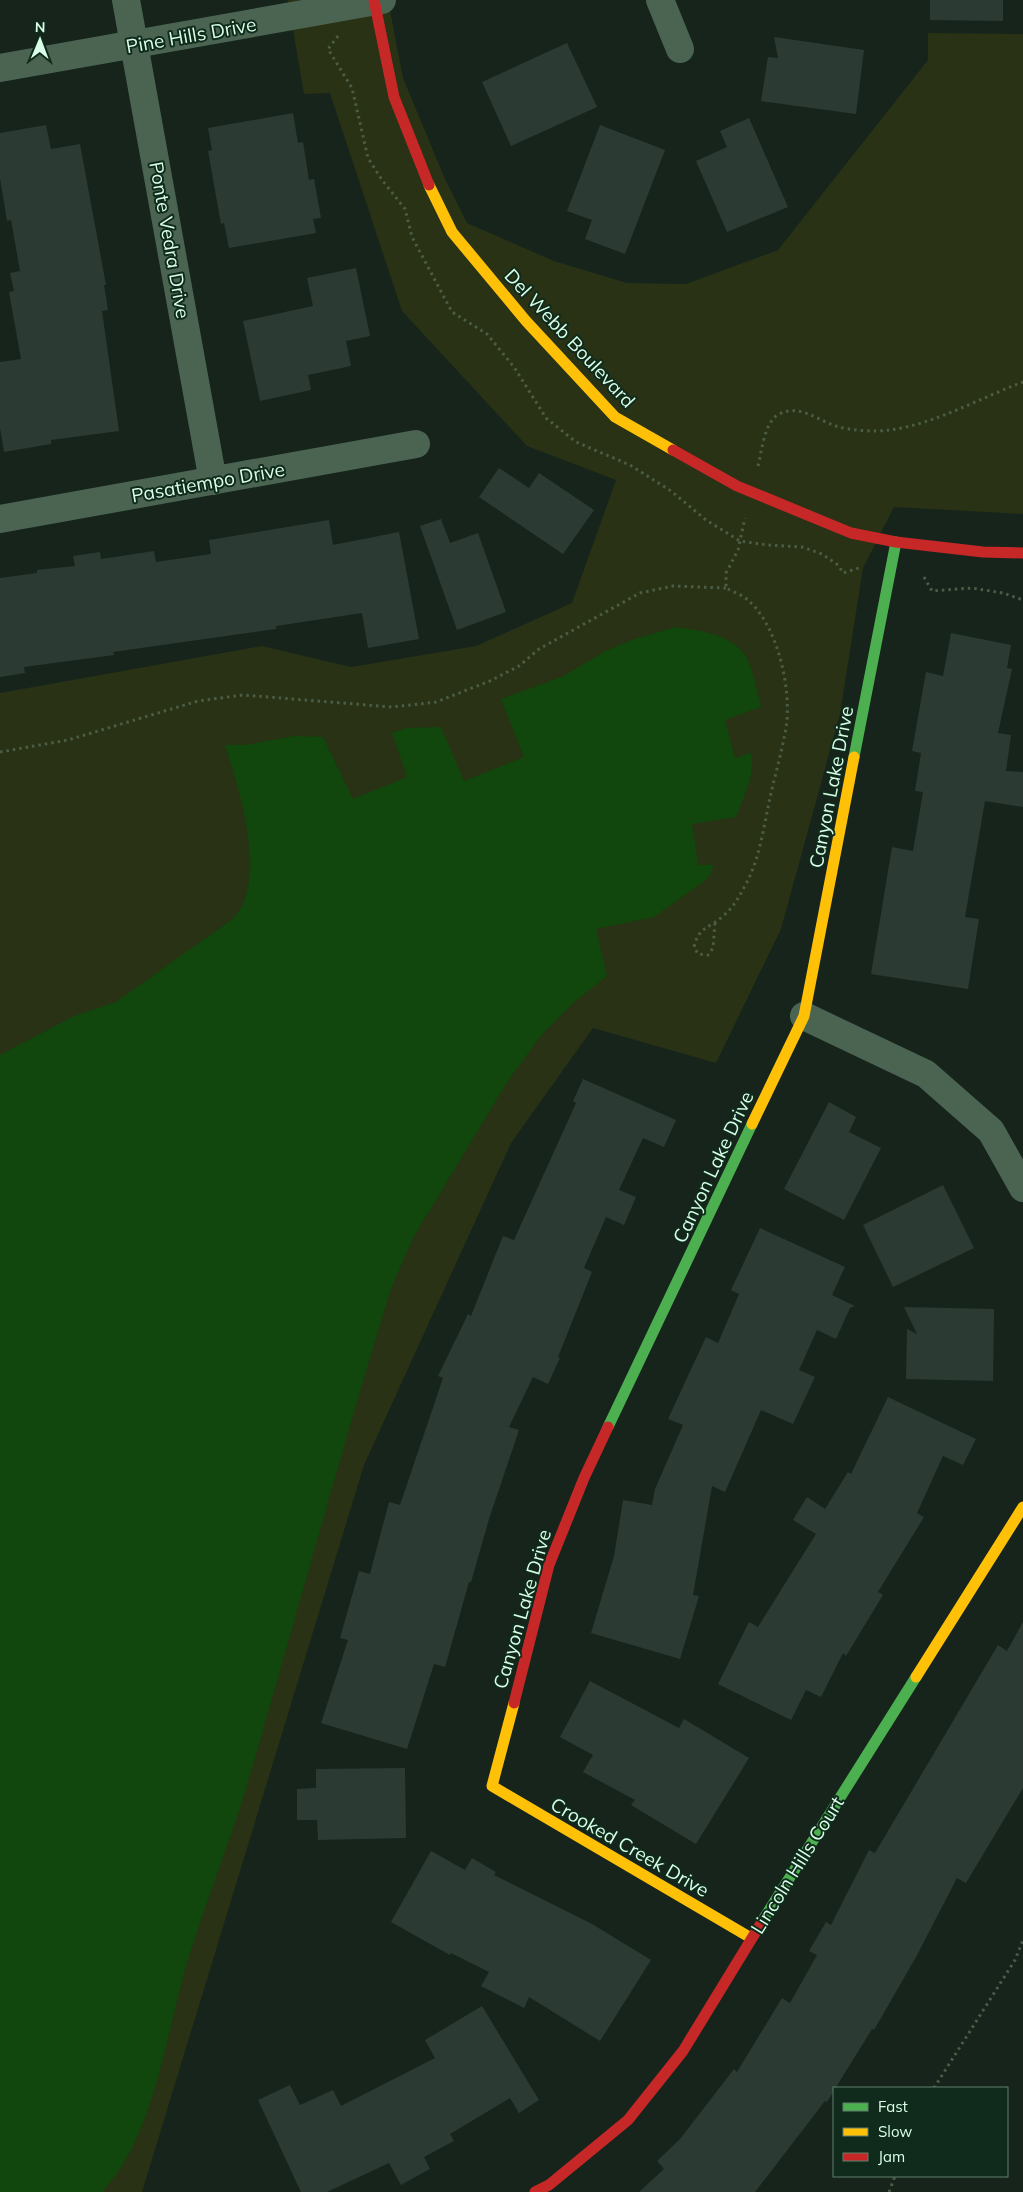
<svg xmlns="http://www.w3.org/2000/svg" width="1023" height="2192" viewBox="0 0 1023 2192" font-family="Mulish,sans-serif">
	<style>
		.green { fill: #293214 }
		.water { fill: #11460c }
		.building { fill: #2b3b33 }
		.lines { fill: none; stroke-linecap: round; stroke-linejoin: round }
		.path { stroke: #4b5d46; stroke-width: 3; stroke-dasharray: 2.5 4; stroke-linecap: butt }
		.street { stroke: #4b6452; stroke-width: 28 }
		.fast { stroke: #4caf50; stroke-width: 11 }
		.slow { stroke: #ffc107; stroke-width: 11 }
		.jam { stroke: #c62828; stroke-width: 11 }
		.labels { text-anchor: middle; stroke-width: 4; stroke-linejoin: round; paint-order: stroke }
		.street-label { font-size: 19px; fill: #d9ffe8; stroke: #102a1b }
	</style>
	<rect width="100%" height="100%" fill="#16241c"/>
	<polygon class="green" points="288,0 388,0 403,78 445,179 467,223 554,261 627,283 686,284 778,250 928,60 928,33 1023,34 1023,514 894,507 863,568 840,714 781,929 716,1063 593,1028 511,1143 364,1465 142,2192 0,2192 0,693 262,646 351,667 476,646 572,603 616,480 527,446 402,311 330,93 304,94"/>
	<path class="water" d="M675,627C696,630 724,633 740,649C752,660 757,691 761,707L725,720L735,758L751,753C756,775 743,797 736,817L692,824L698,865H714L710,875L703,882L654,917L596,929L607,976L573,1003L539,1038L506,1084L413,1238L391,1289L374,1344C330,1492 289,1641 246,1789C228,1847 205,1904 187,1963C166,2034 154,2138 102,2192H0V1055L74,1016L116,1002L234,918C237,913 242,907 244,902C261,857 239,789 225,745H245L294,736L323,737L353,799L407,777L392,733L406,728L441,727L464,781L524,757L501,699L564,676L605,651L632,640Z"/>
	<g class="building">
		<polygon points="930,0 1003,0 1003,21 930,20"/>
		<polygon points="774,37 864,50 856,114 761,101 768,57 778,58"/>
		<polygon points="567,43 597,107 511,146 482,82"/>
		<polygon points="293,113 298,143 303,142 309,180 314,179 321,218 313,219 316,233 229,248 224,223 221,224 208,151 212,150 208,128"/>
		<polygon points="749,118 788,207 727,232 696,161 727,147 720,131"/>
		<polygon points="46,125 51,149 80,144 106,285 104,285 108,310 102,311 119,431 51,440 51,444 4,452 0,428 0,362 21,359 9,292 14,291 10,273 20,271 11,220 7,221 0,178 0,133"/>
		<polygon points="600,125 665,150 625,254 585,239 592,220 567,211"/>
		<polygon points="356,268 370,336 346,341 351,366 308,375 311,390 260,401 243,321 313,306 307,278"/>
		<polygon points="499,468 529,488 539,473 594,510 563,554 479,497"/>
		<polygon points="441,519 450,543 478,533 506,612 457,630 420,526"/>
		<polygon points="329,520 333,545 399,532 419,639 368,648 362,613 276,626 276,629 113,652 114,655 24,667 25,673 0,677 0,578 37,573 37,570 75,566 73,556 100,552 101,559 154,551 156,562 211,554 209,540"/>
		<polygon points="951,633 1011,645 1007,668 1012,669 998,733 1011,735 1006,771 1023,772 1023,807 985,801 965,917 979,919 968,989 871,974 892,847 913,851 923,792 915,791 921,753 912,751 926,672 943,676"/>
		<polygon points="583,1079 676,1120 664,1147 643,1138 619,1190 636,1197 624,1225 606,1217 584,1268 592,1272 558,1357 560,1358 548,1384 533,1377 509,1427 519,1430 489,1519 471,1582 469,1582 445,1667 434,1664 407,1749 321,1723 348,1640 340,1638 359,1571 370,1574 389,1502 400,1505 443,1378 438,1376 468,1314 471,1316 503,1236 514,1240 576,1103 573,1101"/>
		<polygon points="829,1102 856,1117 849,1132 881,1148 844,1220 784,1189"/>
		<polygon points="943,1185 974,1248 893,1287 863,1225"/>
		<polygon points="760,1228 845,1267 832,1295 855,1306 850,1308 836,1339 817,1330 799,1370 815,1377 793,1424 761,1410 725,1492 712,1486 693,1595 699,1596 680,1659 591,1633 614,1556 623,1500 652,1505 655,1489 683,1425 668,1419 706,1337 718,1343 739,1294 731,1290"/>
		<polygon points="904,1307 994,1309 993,1381 906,1379 907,1329 917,1334"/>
		<polygon points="888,1397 976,1439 963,1465 943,1456 917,1513 924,1517 878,1592 883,1595 846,1656 843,1653 821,1697 806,1690 791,1720 718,1684 749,1622 758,1627 816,1534 793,1520 807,1497 825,1509 848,1472 851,1474"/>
		<polygon points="1023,1622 1023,1788 966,1883 957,1878 916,1957 874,2030 872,2029 827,2102 825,2101 755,2192 639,2192 664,2169 657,2161 680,2139 734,2069 737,2072 782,1998 790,2003 817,1955 809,1951 826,1922 831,1925 869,1850 875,1853 998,1645 1007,1651"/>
		<polygon points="590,1681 679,1728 684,1719 749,1758 696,1844 631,1805 635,1800 583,1772 593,1755 560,1737"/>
		<polygon points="405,1768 406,1838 318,1840 317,1820 297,1820 297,1789 316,1788 316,1769"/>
		<polygon points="431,1851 465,1870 472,1858 496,1872 494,1875 592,1924 651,1960 600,2041 529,1997 524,2008 481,1986 489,1972 451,1953 450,1955 391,1922"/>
		<polygon points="482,2006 539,2100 519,2113 510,2098 450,2134 454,2141 424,2157 430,2169 401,2185 389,2163 327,2192 301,2192 258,2100 290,2085 300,2105 333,2090 341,2106 435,2058 425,2040"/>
	</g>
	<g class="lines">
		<g class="path">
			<polyline points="338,36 328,49 352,88 368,158 382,180 405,209 412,237 452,312 487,334 514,367 546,418 576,442 630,465 671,491 706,520 740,541 767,545 802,547 822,554 838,565 843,573 862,567"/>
			<path d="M758,466C762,451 764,422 779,414C800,404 817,420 836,426C851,431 875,432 890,430C935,424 980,398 1023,382"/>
			<polyline points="924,577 932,591 972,588 1003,593 1023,600"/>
			<polyline points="0,752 68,740 198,701 243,695 392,707 436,702 490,681 519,666 539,649 640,593 673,586 726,588"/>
			<path d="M715,923L713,948L708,955L698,954L694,947C699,926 709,929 723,916C734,907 740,895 747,882C760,857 764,825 770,798C775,775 782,751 786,728C792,690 778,627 749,601C743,595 733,592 726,588V573L738,550L745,518"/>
			<polyline points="934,2088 1015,1960 1023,1940"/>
			<polyline points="889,2192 895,2176"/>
		</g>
		<g class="street">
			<polyline points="126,0 213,481"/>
			<polyline points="660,0 680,49"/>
			<polyline points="0,68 382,0"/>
			<polyline points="0,519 416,444"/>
			<polyline points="804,1016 926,1074 991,1131 1023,1188"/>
		</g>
		<g class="fast">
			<polyline points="854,757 896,542"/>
			<polyline points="608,1427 752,1124"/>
			<polyline points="763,1920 916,1677"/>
		</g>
		<g class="slow">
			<polyline points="429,185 452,232 526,321 615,417 673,450"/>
			<polyline points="752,1124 804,1016 854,757"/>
			<polyline points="916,1677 1023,1507"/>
			<polyline points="514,1703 492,1786 751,1938"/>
		</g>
		<g class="jam">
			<polyline points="374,0 394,97 429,185"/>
			<polyline points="673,450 737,486 851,533 896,542 983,552 1023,553"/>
			<polyline points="514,1703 549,1565 584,1478 608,1427"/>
			<polyline points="535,2192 549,2185 628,2120 683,2051 763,1920"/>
		</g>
	</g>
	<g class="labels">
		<g class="street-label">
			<text transform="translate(191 35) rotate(-10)" y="7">Pine Hills Drive</text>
			<text transform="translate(170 240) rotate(80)" y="7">Ponte Vedra Drive</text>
			<text transform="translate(570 338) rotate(47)" y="7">Del Webb Boulevard</text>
			<text transform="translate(208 482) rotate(-10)" y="7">Pasatiempo Drive</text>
			<text transform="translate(831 787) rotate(-79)" y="7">Canyon Lake Drive</text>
			<text transform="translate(713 1167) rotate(-65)" y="7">Canyon Lake Drive</text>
			<text transform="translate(522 1609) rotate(-74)" y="7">Canyon Lake Drive</text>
			<text transform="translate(630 1847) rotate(30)" y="7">Crooked Creek Drive</text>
			<text transform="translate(797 1865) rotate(-58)" y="7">Lincoln Hills Court</text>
		</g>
	</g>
	<rect x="833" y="2087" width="175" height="90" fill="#102a1b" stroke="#607f6d"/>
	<rect x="843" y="2103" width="25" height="8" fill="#4caf50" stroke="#607f6d"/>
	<text x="878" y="2112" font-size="15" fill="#d9ffe8">Fast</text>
	<rect x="843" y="2128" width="25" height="8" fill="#ffc107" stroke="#607f6d"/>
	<text x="878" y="2137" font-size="15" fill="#d9ffe8">Slow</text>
	<rect x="843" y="2153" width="25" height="8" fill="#c62828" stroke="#607f6d"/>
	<text x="878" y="2162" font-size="15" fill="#d9ffe8">Jam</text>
	<g transform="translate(40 40) rotate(1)" stroke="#102a1b" stroke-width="4" paint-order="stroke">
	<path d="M0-4L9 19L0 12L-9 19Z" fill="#d9ffe8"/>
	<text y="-8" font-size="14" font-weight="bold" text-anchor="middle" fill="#d9ffe8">N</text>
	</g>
</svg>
